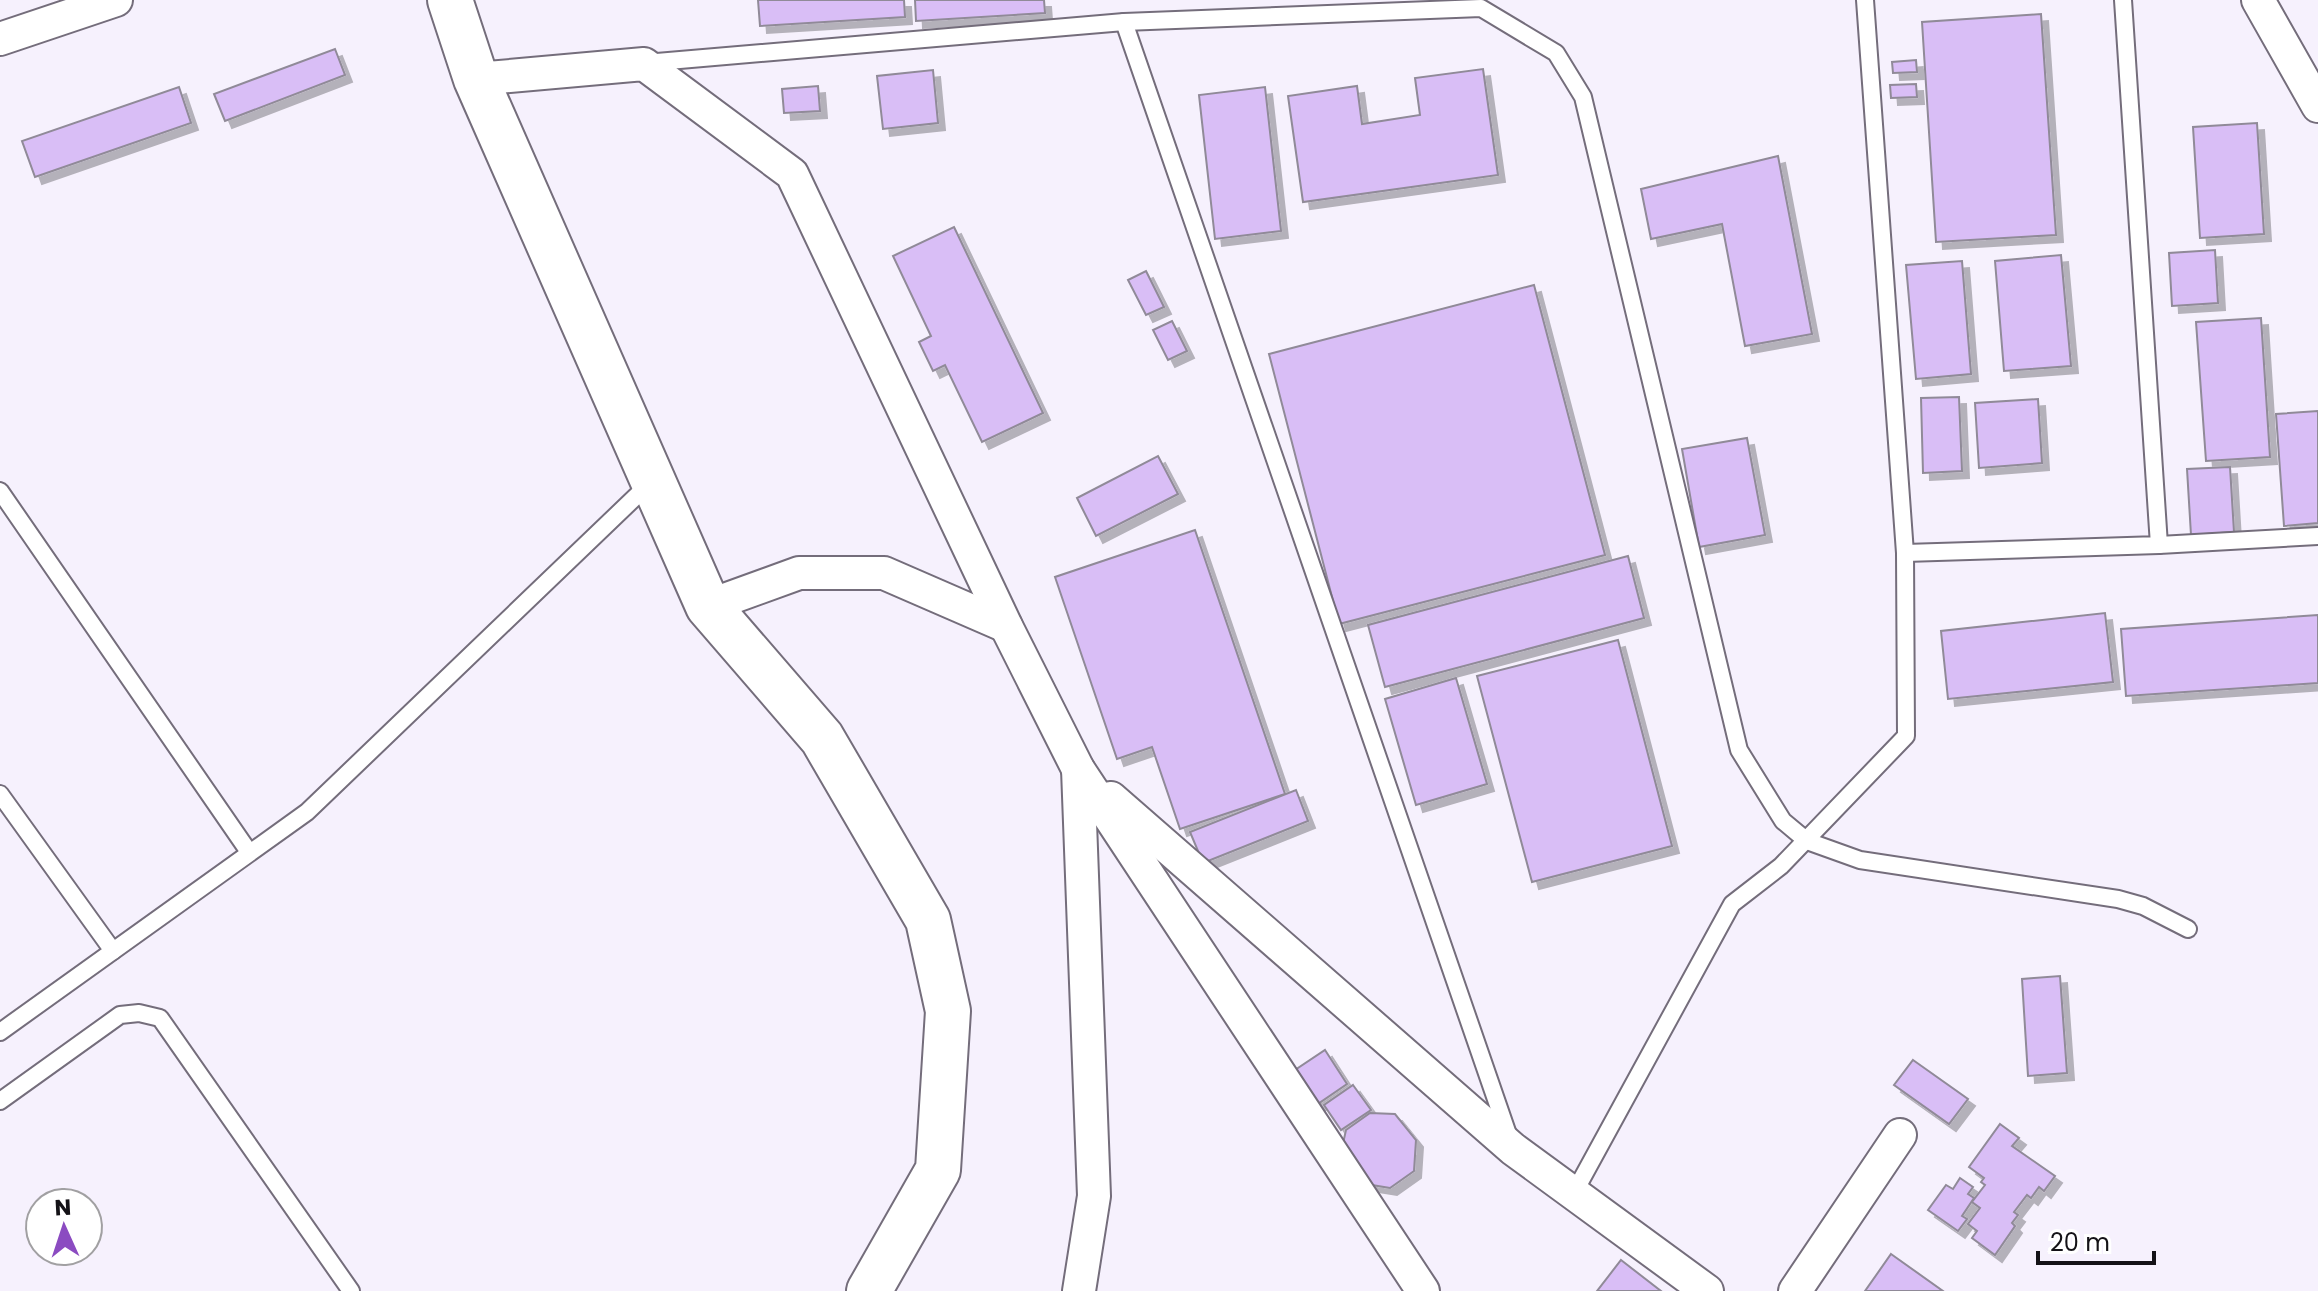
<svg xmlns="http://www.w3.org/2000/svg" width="2318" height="1291" viewBox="0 0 2318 1291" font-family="Poppins,sans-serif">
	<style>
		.building { fill: #d9bef6; stroke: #908a98; stroke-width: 2; filter: url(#shadow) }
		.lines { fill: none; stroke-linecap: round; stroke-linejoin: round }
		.lane-casing { stroke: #746d7b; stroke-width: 20 }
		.street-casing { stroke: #746d7b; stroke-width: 36 }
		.secondary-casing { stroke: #746d7b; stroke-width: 48 }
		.lane { stroke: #fff; stroke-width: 16 }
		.street { stroke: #fff; stroke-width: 32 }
		.secondary { stroke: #fff; stroke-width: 44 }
	</style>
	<defs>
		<filter id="shadow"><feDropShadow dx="7" dy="7" stdDeviation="0" flood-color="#0004"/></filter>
	</defs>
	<rect width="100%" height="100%" fill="#f6f1fd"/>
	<g class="building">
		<polygon points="758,0 904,0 905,17 760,26"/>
		<polygon points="915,0 1044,0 1045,13 916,21"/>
		<polygon points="2041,14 2056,235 1936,242 1922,22"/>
		<polygon points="335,49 345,75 225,121 214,94"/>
		<polygon points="1916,60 1917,72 1893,73 1892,62"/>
		<polygon points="1483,69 1498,175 1303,202 1288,96 1357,86 1362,124 1420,115 1415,78"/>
		<polygon points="933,70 938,123 883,129 877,76"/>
		<polygon points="1916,84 1917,97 1891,98 1890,85"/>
		<polygon points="818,86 820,111 784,113 782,89"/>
		<polygon points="179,87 191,123 35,177 22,141"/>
		<polygon points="1265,87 1281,231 1215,239 1199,95"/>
		<polygon points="2257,123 2264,234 2200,238 2193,127"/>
		<polygon points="1778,156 1812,334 1745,346 1722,224 1651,239 1641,189"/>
		<polygon points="954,227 1043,413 982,442 945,365 933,371 919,342 931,336 893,256"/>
		<polygon points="2215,250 2218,303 2172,306 2169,253"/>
		<polygon points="2061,255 2071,366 2004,371 1995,261"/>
		<polygon points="1962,261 1971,374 1916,379 1906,265"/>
		<polygon points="1146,271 1164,307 1146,315 1128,280"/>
		<polygon points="1534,285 1605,555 1339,624 1269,354"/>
		<polygon points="2261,318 2270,457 2206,461 2196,322"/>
		<polygon points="1172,321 1187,351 1168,360 1153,330"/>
		<polygon points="1959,397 1962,471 1923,473 1921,398"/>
		<polygon points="2038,399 2042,463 1979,468 1975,403"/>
		<polygon points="2318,411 2318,523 2284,526 2276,414"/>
		<polygon points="1747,438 1765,535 1699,547 1682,449"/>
		<polygon points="1158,456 1178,494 1096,536 1077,498"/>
		<polygon points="2230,467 2234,532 2191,535 2187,469"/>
		<polygon points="1195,530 1285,794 1180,829 1152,747 1117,759 1055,577"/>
		<polygon points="1628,556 1644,618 1385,687 1368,625"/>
		<polygon points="2105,613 2113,682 1948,699 1941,631"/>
		<polygon points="2318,615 2318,683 2126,696 2121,629"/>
		<polygon points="1618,640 1672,846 1532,882 1477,676"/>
		<polygon points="1456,678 1487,784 1416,805 1385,699"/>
		<polygon points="1296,790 1308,821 1203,863 1190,832"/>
		<polygon points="2060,976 2067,1073 2028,1076 2022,979"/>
		<polygon points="1325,1050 1347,1084 1306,1112 1283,1078"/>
		<polygon points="1913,1060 1968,1099 1949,1124 1894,1085"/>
		<polygon points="1353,1085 1371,1110 1341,1130 1324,1105"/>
		<polygon points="1370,1113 1395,1114 1416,1140 1414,1171 1390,1188 1360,1183 1340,1157 1346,1130"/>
		<polygon points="2000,1124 2019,1138 2012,1146 2055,1176 2044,1191 2039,1187 2031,1198 2027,1195 2014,1212 2018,1215 2012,1223 2015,1226 1995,1255 1972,1238 1977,1231 1968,1224 1980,1208 1972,1202 1985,1185 1981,1182 1984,1178 1969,1167"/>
		<polygon points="1960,1178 1973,1187 1968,1194 1974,1198 1962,1216 1967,1219 1958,1231 1928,1210 1946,1185 1953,1189"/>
		<polygon points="1891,1254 1943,1291 1865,1291"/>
		<polygon points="1621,1260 1661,1291 1597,1291"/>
	</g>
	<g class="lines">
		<defs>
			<g id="lane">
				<polyline points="1124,22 1510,1140"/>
				<polyline points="645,63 1124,22 1481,8 1556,53 1583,97 1739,750 1783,821 1807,841 1860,860 2118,899 2143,906 2188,929"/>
				<polyline points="0,491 249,852"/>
				<polyline points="2159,545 2318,536"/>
				<polyline points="1905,553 2159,545 2123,0"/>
				<polyline points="0,794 113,951"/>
				<polyline points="0,1032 307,812 652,481"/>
				<polyline points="0,1101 120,1015 139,1013 160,1018 351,1291"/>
				<polyline points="1574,1193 1732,904 1781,866 1906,736 1905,553 1865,0"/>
			</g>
			<g id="street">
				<polyline points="2258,0 2318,106"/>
				<polyline points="0,39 116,0"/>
				<polyline points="476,79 644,64 792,174 1006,626 1078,769 1423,1291"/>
				<polyline points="708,606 799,573 884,573 1006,626"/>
				<polyline points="1078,769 1094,1196 1079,1291"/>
				<polyline points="1111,798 1513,1149 1707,1291"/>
				<polyline points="1795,1291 1900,1135"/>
			</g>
			<polyline id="secondary" points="450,0 476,79 708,606 822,738 928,920 948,1011 938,1170 869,1291"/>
		</defs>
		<use href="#lane" class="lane-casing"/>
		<use href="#street" class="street-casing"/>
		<use href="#secondary" class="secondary-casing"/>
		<use href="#lane" class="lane"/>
		<use href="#street" class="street"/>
		<use href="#secondary" class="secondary"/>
	</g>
	<g transform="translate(64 1227) rotate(357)"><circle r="38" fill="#ffffff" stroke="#a1a0a2" stroke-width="2"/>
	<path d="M0-6L14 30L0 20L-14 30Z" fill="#8b4bc1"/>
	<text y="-12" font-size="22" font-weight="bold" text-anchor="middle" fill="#141217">N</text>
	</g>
	<path d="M2038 1251v12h116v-12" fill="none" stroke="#141217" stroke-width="4"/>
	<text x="2050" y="1251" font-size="24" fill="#141217" stroke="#ffffff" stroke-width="6" paint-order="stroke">20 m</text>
</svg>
